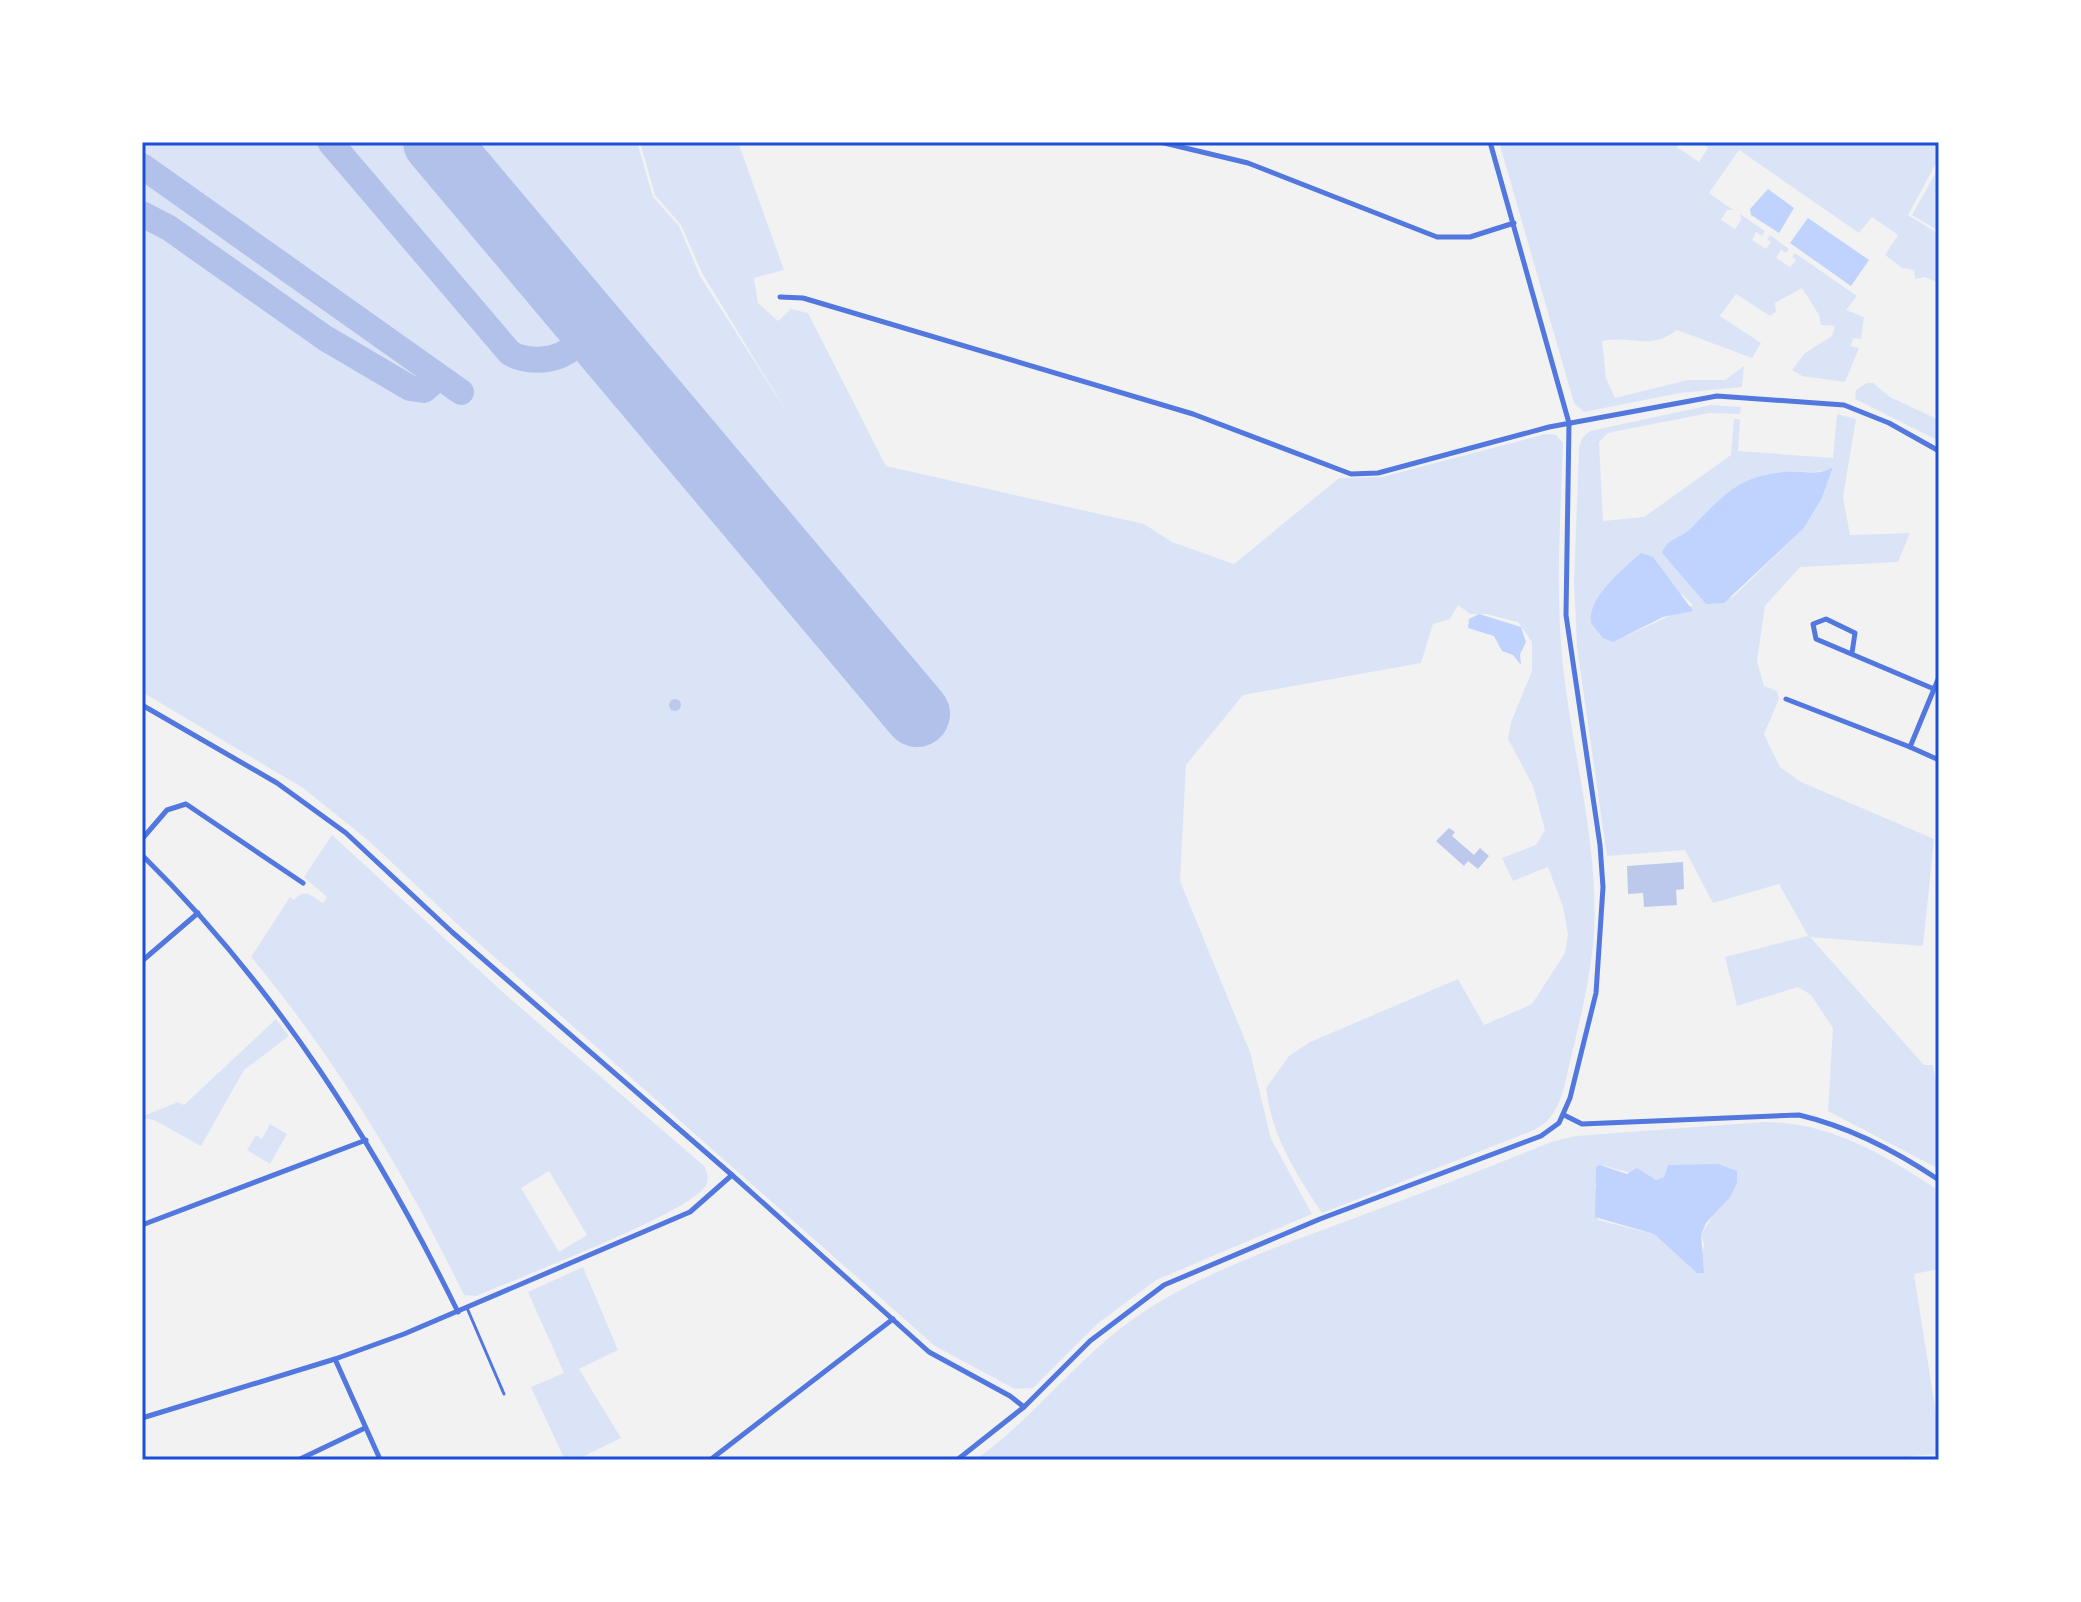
<svg xmlns="http://www.w3.org/2000/svg" width="2081" height="1602" viewBox="0 0 2081 1602" font-family="'Noto Sans',sans-serif">
<style>
.green{fill:#dbe4f7;fill-rule:evenodd}
.water{fill:#bfd3fe}
.lines{fill:none;stroke-linecap:round;stroke-linejoin:round}
.taxiway{stroke:#b2c1ea;stroke-width:26}
.runway{stroke:#b2c1ea;stroke-width:66}
.building{fill:#bdc9ec}
.service{stroke:#5277de;stroke-width:3}
.minor{stroke:#5277de;stroke-width:5}
.neatline{fill:none;stroke:#1d4ed8;stroke-width:3}
</style>
<rect width="100%" height="100%" fill="#f2f2f2"/>
<!-- green -->
<g class="green">
<path d="M142,142H637L653,197L679,226L700,276L788,414L702,273L681,225L655,195L640,142H738L784,270L754,278L758,303L778,321L791,309L808,313L886,466L1144,524L1172,542L1234,564L1339,478L1382,477L1546,434L1556,435L1563,443C1561,510 1556,577 1561,643C1568,740 1599,835 1594,933C1591,975 1581,1016 1571,1058C1564,1084 1562,1117 1534,1130L1322,1213C1295,1172 1272,1137 1266,1088L1289,1056L1310,1042L1458,979L1484,1025L1532,1004L1565,953L1568,934L1563,907L1548,867L1513,881L1502,858L1536,845L1545,830L1533,786L1508,739L1511,722L1532,671V642L1518,622L1486,614H1470L1458,605L1450,619L1433,624L1421,663L1243,695L1186,765L1180,881L1250,1052L1271,1139L1312,1214L1156,1280L1097,1324L1033,1388L1015,1389L935,1346L456,923L369,841L303,788L142,692Z"/>
<path d="M1499,142H1680L1677,147L1699,162L1708,148L1700,142H1939V158L1908,215L1939,234V283L1925,277L1915,279L1914,270L1902,268L1885,255L1898,235L1872,217L1859,233L1739,150L1709,193L1733,210H1727L1721,220L1735,229L1741,220L1740,214L1765,231L1762,236L1756,232L1752,240L1766,249L1771,242L1767,239L1770,235L1789,249L1786,253L1781,250L1776,258L1790,267L1796,260L1792,257L1795,253L1857,296L1846,310L1864,317L1861,339L1853,338L1851,346L1859,348L1845,382L1802,376L1792,370L1805,353L1832,336L1835,326L1821,325L1819,315L1802,288L1775,303L1776,312L1770,316L1736,294L1720,316L1761,343L1752,358L1677,330C1650,351 1633,335 1602,341L1606,378L1615,398L1688,380H1725L1744,366L1742,387L1680,393L1584,412L1574,403Z"/>
<path d="M1939,167V231L1912,215Z"/>
<path d="M1867,383H1873L1890,397L1939,420V441L1855,399L1856,390Z"/>
<path d="M1711,405L1741,407L1740,414L1709,413L1608,433L1599,442L1603,521L1644,517L1731,455L1734,419H1740L1738,451L1833,458L1837,414L1856,419L1843,497L1850,535L1910,533L1898,562L1800,567L1765,606L1757,661L1764,686L1777,691L1779,699L1764,734L1780,767L1801,782L1934,839L1923,946L1810,937L1924,1065H1933L1939,1102V1169L1828,1111L1833,1028L1811,995L1798,987L1737,1006L1725,957L1808,936L1779,884L1713,903L1685,850L1607,856L1577,647L1574,582L1579,448L1582,438L1590,431ZM1833,468L1822,498L1804,528L1733,597L1706,603L1662,553C1670,540 1679,539 1690,529C1722,502 1737,476 1784,472C1801,470 1817,475 1833,468ZM1682,594L1693,605L1626,636L1600,635L1596,626Z"/>
<path d="M332,835L506,995L704,1166C708,1173 710,1181 704,1188C682,1216 519,1277 477,1296L464,1295C405,1174 337,1060 251,957L290,897L294,900C305,887 312,896 323,903L327,897L304,877ZM549,1171L587,1235L559,1252L521,1188Z"/>
<path d="M276,1019L289,1036L244,1070L201,1146L154,1120L142,1118V1112L146,1115L178,1102L184,1105Z"/>
<path d="M1763,1122C1829,1122 1881,1153 1935,1188L1939,1216V1269L1914,1274L1939,1433V1454L1910,1456V1460H975C1035,1418 1078,1356 1139,1315C1201,1273 1274,1248 1344,1222C1414,1196 1484,1169 1554,1141L1576,1136ZM1601,1165L1656,1180L1664,1177L1715,1212L1701,1235L1704,1245L1697,1273L1654,1234L1598,1220L1595,1184Z"/>
<path d="M270,1124L287,1134L270,1164L247,1150L256,1135L262,1139Z"/>
<path d="M583,1267L618,1350L579,1369L621,1438L576,1460H565L531,1387L564,1373L528,1292Z"/>
</g>
<!-- water -->
<g class="water">
<path d="M1768,189L1794,208L1779,233L1751,215L1750,209Z"/>
<path d="M1808,218L1869,260L1851,286L1790,243Z"/>
<path d="M1833,467L1822,498L1804,528L1724,603L1706,604L1662,553C1667,538 1680,539 1690,529C1721,499 1735,476 1784,472C1801,470 1818,477 1833,467Z"/>
<path d="M1641,553L1653,557L1693,611L1663,617L1613,642L1603,638L1591,623C1587,598 1623,569 1641,553Z"/>
<path d="M1479,614L1521,627L1526,642L1520,654L1521,665L1513,655L1502,651L1494,636L1468,628L1469,619Z"/>
<path d="M1718,1164L1737,1171V1183L1730,1197L1706,1223L1701,1235L1704,1273H1697L1654,1234L1595,1217L1596,1167L1600,1165L1627,1174L1637,1168L1656,1180L1664,1177L1668,1165Z"/>
</g>
<g class="lines">
<!-- taxiway -->
<g class="taxiway">
<path d="M330,142L510,353C539,370 595,354 580,313"/>
<path d="M142,166L461,392"/>
<path d="M142,214L169,228L325,338L410,388L424,390L439,377"/>
</g>
<!-- runway -->
<path class="runway" d="M436,142L917,714"/>
</g>
<!-- building -->
<g class="building">
<circle cx="675" cy="705" r="6"/>
<path d="M1449,828L1455,832L1452,836L1474,855L1480,848L1489,856L1478,869L1468,861L1464,866L1436,841Z"/>
<path d="M1683,862L1684,889L1676,890L1677,905L1644,907L1643,893L1628,894L1627,866Z"/>
</g>
<g class="lines">
<!-- service -->
<path class="service" d="M467,1308L504,1394"/>
<!-- minor -->
<g class="minor">
<path d="M1160,142L1248,163L1437,237H1470L1514,223"/>
<path d="M780,297L803,298L1193,414L1351,474L1378,473L1549,427L1717,396L1844,405L1889,423L1939,451"/>
<path d="M1852,653L1855,633L1826,619L1813,624L1816,639L1934,689"/>
<path d="M1939,677L1910,747L1939,760"/>
<path d="M1786,699L1910,747"/>
<path d="M142,705L277,783L346,833L452,932L732,1175L929,1352L1010,1396L1024,1407"/>
<path d="M142,839L167,810L186,804L303,883"/>
<path d="M142,855C277,988 375,1143 458,1312"/>
<path d="M142,961L198,913"/>
<path d="M1564,1115L1582,1124L1799,1115C1850,1127 1896,1151 1939,1180"/>
<path d="M142,1225L366,1140"/>
<path d="M335,1359L379,1457"/>
<path d="M142,1418L335,1359L404,1334L690,1212L732,1175"/>
<path d="M298,1460L365,1428"/>
<path d="M710,1460L893,1319"/>
<path d="M957,1460L1024,1407L1090,1341L1164,1285L1320,1219L1541,1136L1559,1123L1570,1098L1596,993L1603,887L1600,845L1566,615L1569,423L1490,142"/>
</g>
</g>
<!-- border -->
<rect width="2081" height="1602" fill="none" stroke="#ffffff" stroke-width="288"/>
<rect x="144" y="144" width="1793" height="1314" class="neatline"/>
</svg>
